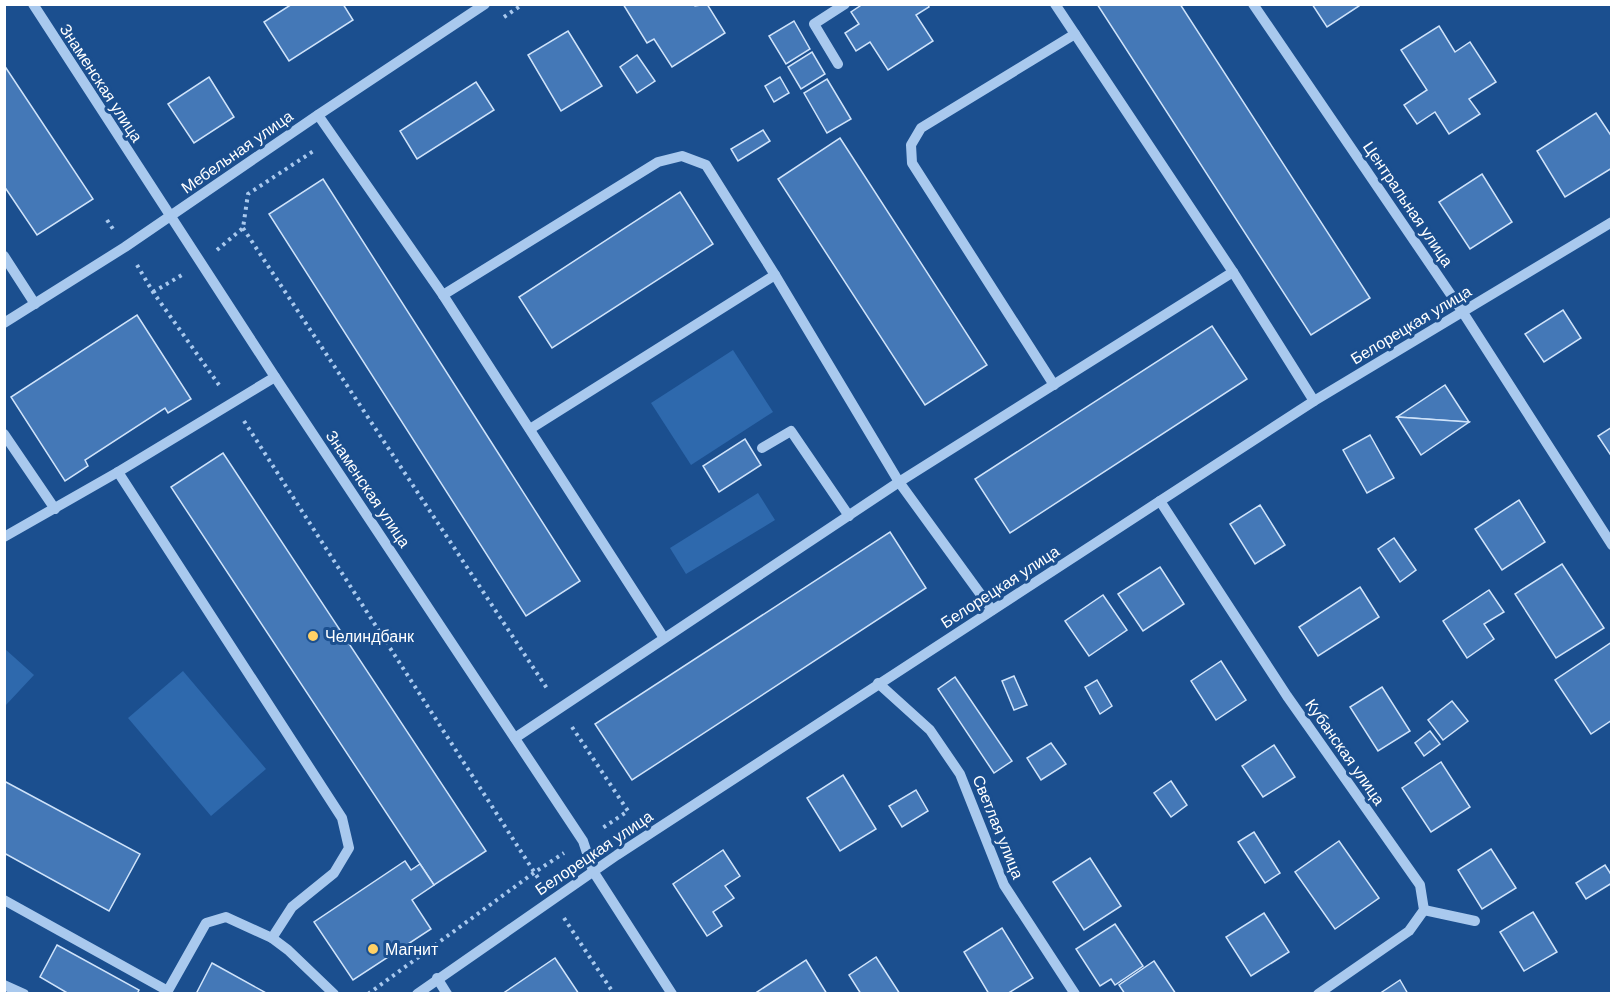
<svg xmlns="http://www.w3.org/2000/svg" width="1616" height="998" viewBox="0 0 1616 998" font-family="'DM Sans',sans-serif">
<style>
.green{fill:#2e69ad}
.building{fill:#4478b7;stroke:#cfe3fa;stroke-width:1.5}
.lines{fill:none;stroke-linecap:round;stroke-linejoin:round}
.path{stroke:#a9c9ee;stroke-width:4;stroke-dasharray:3 4.5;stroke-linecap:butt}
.minor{stroke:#a9c9ee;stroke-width:10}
.poi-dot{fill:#ffd166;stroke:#1b4f8f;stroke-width:2}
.labels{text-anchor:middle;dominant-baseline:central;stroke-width:6;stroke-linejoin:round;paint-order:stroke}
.street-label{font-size:16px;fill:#fff;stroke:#1b4f8f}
.poi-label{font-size:16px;fill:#fff;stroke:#1b4f8f;text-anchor:start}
</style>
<rect width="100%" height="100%" fill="#1b4f8f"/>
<!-- green -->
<g class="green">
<path d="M733,350L773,412L691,465L651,403Z"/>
<path d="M758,493L775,520L686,574L670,548Z"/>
<path d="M5,649L34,675L5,706Z"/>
<path d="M183,671L266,769L211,816L128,718Z"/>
</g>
<!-- building -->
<g class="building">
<path d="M292,4H343L353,20L289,61L264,22Z"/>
<path d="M623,4H694L695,6L707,4L725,33L672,67L654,39L647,43Z"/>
<path d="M863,4H928L929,7L916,15L933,41L888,70L870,42L856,51L845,33L859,24L851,12Z"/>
<path d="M1097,4H1180L1370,298L1311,335Z"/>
<path d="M1312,4H1358L1359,6L1327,27Z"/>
<path d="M794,21L810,49L786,64L769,36Z"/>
<path d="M1439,26L1455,52L1470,42L1496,82L1469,99L1480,114L1449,134L1435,112L1417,124L1404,105L1427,90L1401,50Z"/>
<path d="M568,31L602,86L561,111L528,55Z"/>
<path d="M812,52L825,74L801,89L788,67Z"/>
<path d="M637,55L655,81L637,93L620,67Z"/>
<path d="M4,65L93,199L37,235L4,186Z"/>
<path d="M209,77L234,117L194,143L168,104Z"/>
<path d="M780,77L789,93L774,102L765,86Z"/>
<path d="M827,79L851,119L827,133L804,93Z"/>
<path d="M476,82L494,110L417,159L400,131Z"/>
<path d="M1596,113L1612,137V168L1565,197L1537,151Z"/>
<path d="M763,130L770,141L738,161L731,149Z"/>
<path d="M840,138L987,365L925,405L778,179Z"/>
<path d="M1482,174L1512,222L1470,249L1439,202Z"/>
<path d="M323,179L580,581L526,616L269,214Z"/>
<path d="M680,192L713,244L552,348L519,297Z"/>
<path d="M1563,310L1581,338L1544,362L1525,334Z"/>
<path d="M137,315L191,399L168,413L165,408L85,460L88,466L65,481L11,397Z"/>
<path d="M1212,326L1247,379L1010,533L975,479Z"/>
<path d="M1445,385L1469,422L1397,417Z"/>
<path d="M1397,417L1469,422L1421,455Z"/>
<path d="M1612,427V457L1598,436Z"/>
<path d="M1370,435L1394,478L1367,493L1343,450Z"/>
<path d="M745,439L761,465L719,492L703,466Z"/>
<path d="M223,453L486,851L434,885L171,487Z"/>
<path d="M1519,500L1545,542L1502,570L1475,529Z"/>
<path d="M1260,505L1285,545L1255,564L1230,524Z"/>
<path d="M890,532L926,588L632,780L595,724Z"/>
<path d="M1394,538L1416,570L1400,582L1378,549Z"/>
<path d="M1562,564L1604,628L1556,658L1515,594Z"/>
<path d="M1160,567L1184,604L1143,631L1118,594Z"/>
<path d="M1360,587L1379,617L1318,656L1299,627Z"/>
<path d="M1489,590L1504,612L1484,624L1494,639L1467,658L1443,621Z"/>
<path d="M1103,595L1127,630L1089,656L1065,621Z"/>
<path d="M1612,642V720L1591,734L1555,680Z"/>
<path d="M1221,661L1246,700L1216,720L1191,681Z"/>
<path d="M1014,676L1027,705L1014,710L1002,681Z"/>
<path d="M955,677L1012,761L994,773L938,689Z"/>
<path d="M1097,680L1112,706L1100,714L1085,687Z"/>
<path d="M1382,687L1410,731L1378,751L1350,707Z"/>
<path d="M1452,701L1468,721L1443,740L1428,720Z"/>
<path d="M1430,731L1440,744L1424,756L1415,743Z"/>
<path d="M1051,743L1066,764L1041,780L1027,758Z"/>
<path d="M1274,745L1295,777L1263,797L1242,766Z"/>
<path d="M1441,762L1470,807L1431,832L1402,788Z"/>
<path d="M843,775L876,829L840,851L807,798Z"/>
<path d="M4,781L140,854L109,911L4,853Z"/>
<path d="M1171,781L1187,805L1171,817L1154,793Z"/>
<path d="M916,790L928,811L902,827L889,806Z"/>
<path d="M1254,832L1280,873L1265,883L1238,842Z"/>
<path d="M1339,841L1379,898L1335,929L1295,872Z"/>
<path d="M1491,849L1516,888L1482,909L1458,870Z"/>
<path d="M723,850L740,876L725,886L734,898L713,912L722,926L707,936L673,884Z"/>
<path d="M1090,858L1121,906L1084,930L1053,882Z"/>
<path d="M405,861L411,870L420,864L434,885L412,900L431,929L353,980L314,922Z"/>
<path d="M1605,865L1612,876V883L1586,899L1576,883Z"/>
<path d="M1533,912L1557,952L1524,971L1500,932Z"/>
<path d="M1264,913L1289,952L1251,976L1226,937Z"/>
<path d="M1115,924L1143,966L1115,985L1111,979L1100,986L1076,949Z"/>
<path d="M1002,928L1033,978L1007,994H989L964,952Z"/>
<path d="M57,945L139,990L137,994H69L40,977Z"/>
<path d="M876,957L900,994H861L849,975Z"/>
<path d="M555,958L579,994H502Z"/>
<path d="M806,960L827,994H754Z"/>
<path d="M1154,961L1176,994H1125L1119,985Z"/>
<path d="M212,963L268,994H196Z"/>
<path d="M1400,980L1408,994H1379Z"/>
</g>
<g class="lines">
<!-- path -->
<g class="path">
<path d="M504,17L523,4"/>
<path d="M107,220L113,229"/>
<path d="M243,228L548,690"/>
<path d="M217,250L243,228L248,194L315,150"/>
<path d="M137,265L153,292L219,385"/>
<path d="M153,292L182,275"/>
<path d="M244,421L540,881"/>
<path d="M572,727L628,811L601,829"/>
<path d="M564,918L614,994"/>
<path d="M368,994L535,872L564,853"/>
</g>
<!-- minor -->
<g class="minor">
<path d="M33,4L275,377L583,841L593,871L672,994"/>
<path d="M1055,4L1233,272L1314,401"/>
<path d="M1253,4L1462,311L1612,545"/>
<path d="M838,64L814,24L845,4"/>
<path d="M318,115L443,295L664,638"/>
<path d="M4,256L35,304"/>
<path d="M443,295L658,162L682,156L706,165L775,275L899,482L992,610"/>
<path d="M4,323L125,247L318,115L485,4"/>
<path d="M1054,385L912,163L911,145L921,128L1075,34"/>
<path d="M530,429L775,275"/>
<path d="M4,434L55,509"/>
<path d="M762,448L791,431L849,516"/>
<path d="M118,472L342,818L349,848L334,873L292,907L272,938L226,917L206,923L166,994"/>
<path d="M1160,501L1287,696L1420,885L1424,910L1409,931L1318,994"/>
<path d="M4,537L118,472L275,377"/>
<path d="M878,683L930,730L960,774L1004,885L1075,994"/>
<path d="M515,738L899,482L1233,272"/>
<path d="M4,900L168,991"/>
<path d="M1424,910L1475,921"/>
<path d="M272,938L288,950L334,994"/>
<path d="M437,978L447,994"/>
<path d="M4,985L24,994"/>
<path d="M417,994L617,855L1160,501L1314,401L1612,222"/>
</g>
</g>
<!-- markers -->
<g class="poi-dot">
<circle cx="313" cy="636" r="6"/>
<circle cx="373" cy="949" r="6"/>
</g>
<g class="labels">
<!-- street labels -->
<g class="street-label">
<text transform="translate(101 83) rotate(57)">Знаменская улица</text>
<text transform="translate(237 152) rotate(-35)">Мебельная улица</text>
<text transform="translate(1408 204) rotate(56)">Центральная улица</text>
<text transform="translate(1411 325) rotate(-31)">Белорецкая улица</text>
<text transform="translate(368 489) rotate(56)">Знаменская улица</text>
<text transform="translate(1000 587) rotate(-33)">Белорецкая улица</text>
<text transform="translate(1345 752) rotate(55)">Кубанская улица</text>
<text transform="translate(998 827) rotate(68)">Светлая улица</text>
<text transform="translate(594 853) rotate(-34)">Белорецкая улица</text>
</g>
<!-- poi labels -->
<g class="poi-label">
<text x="325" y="636">Челиндбанк</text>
<text x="385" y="949">Магнит</text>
</g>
</g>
<!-- border -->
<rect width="1616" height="998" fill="none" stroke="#ffffff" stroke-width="12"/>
</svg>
